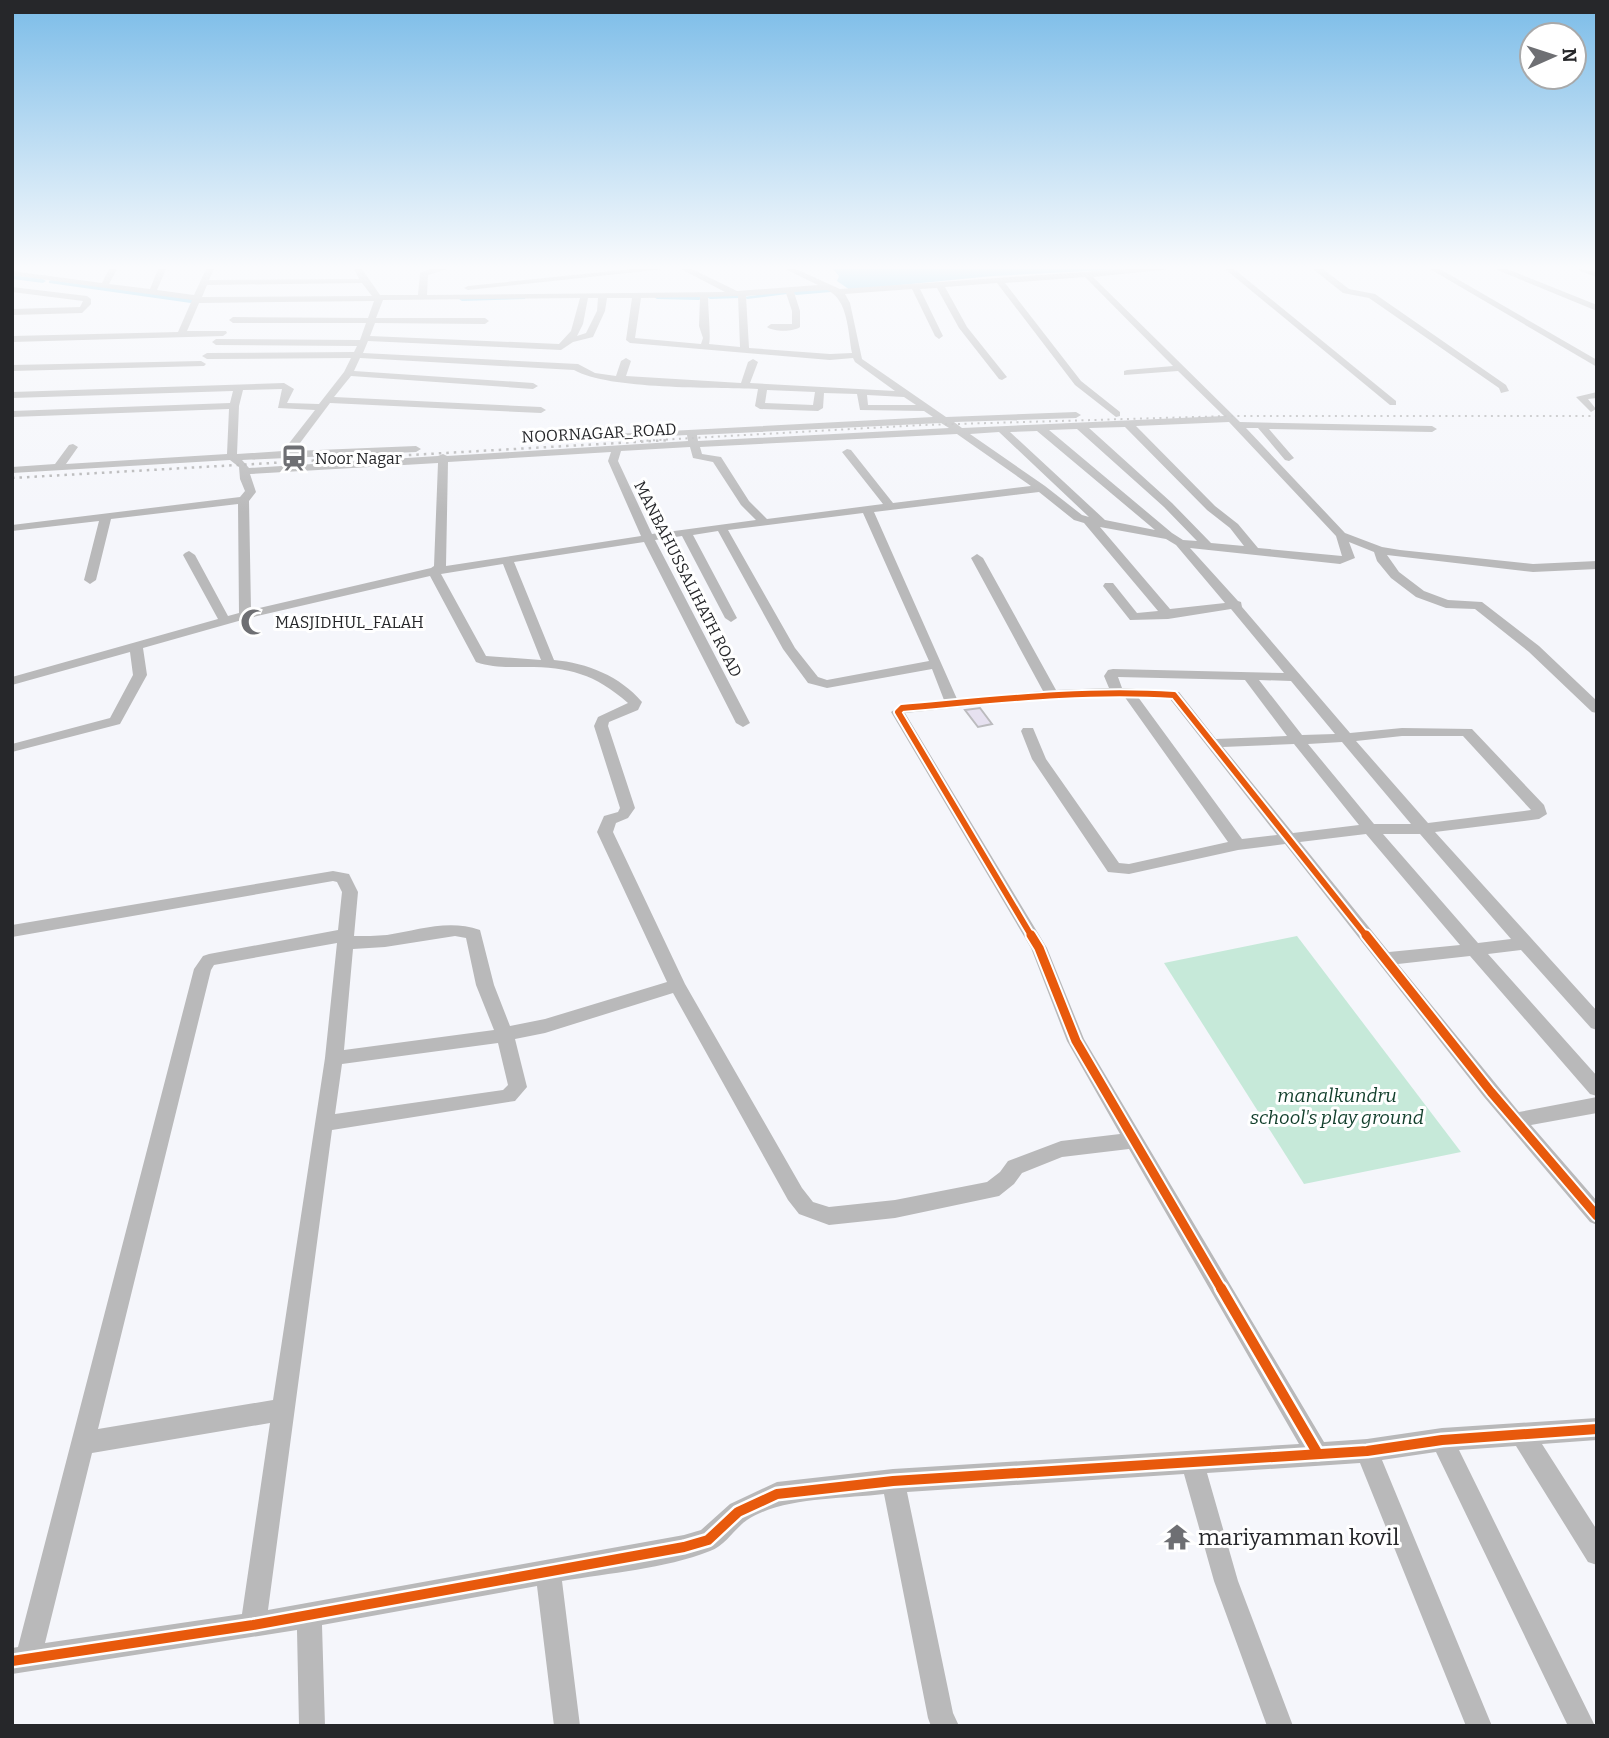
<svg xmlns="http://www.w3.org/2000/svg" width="1609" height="1738" viewBox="0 0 1609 1738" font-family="Bitter,serif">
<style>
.green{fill:#c6e9d9}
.water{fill:#78c8e9}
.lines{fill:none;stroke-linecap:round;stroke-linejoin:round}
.canal{fill:#78c8e9;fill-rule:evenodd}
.building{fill:#e6e1f0;stroke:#bbbbbe;stroke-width:2}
.minor{fill:#b9b9ba;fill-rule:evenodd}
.rail-far1{stroke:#b3b3b4;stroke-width:2;stroke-dasharray:2 4.5;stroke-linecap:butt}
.rail{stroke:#b3b3b4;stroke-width:2.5;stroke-dasharray:2.5 5;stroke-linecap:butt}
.cycleway-far2-casing{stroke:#fff;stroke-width:10}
.cycleway-far1-casing{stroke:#fff;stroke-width:13}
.cycleway-casing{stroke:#fff;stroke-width:15}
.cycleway-far2{stroke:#e8590c;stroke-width:6}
.cycleway-far1{stroke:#e8590c;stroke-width:9}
.cycleway{stroke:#e8590c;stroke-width:10}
.labels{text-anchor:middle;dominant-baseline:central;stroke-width:6;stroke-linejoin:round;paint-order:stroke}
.far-street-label{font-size:16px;fill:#26272a;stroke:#fff}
.far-poi-label{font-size:16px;fill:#26272a;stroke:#fff;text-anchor:start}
.park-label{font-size:19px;font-style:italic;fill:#123f2c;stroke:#fff}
.near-poi-label{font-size:23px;fill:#26272a;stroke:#fff;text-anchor:start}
</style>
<rect width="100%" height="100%" fill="#f5f6fb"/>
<!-- green -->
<path class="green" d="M1297,936L1461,1152L1304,1184L1164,963Z"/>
<!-- water -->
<path class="water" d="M833,269H1125L993,276L850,290L837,281L839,276Z"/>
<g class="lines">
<!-- canal -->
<g class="canal">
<path d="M12,275L43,279L46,281L43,283L12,279Z"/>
<path d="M51,280L191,299L194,301L191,303L49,283V281Z"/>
<path d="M829,289L832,291L831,292L796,295L793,293L796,291Z"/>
<path d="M785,291L788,293L787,294L747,299L744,297Z"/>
<path d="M737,295L740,297L739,298L710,299L707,297L710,295Z"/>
<path d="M523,296L525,297V299L462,301L459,299L462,297Z"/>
<path d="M655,296H699L702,298L699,300L657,299L654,297Z"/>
</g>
</g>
<!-- building -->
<path class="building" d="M980,708L992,724L978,727L965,710Z"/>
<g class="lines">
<!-- minor -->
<g class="minor">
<path d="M109,269H117L109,284L150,289L158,269H166L157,290L194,295L206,269H214L209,280L359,279L354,269H362L380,295H418L420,273L430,269H448L428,275L427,295L725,292L681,269H692L737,291L818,285L785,269H796L840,289L1127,269H1171L1093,277L1240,422L1432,426L1437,429L1432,432L1269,429L1294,458L1289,461L1285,460L1258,428H1246L1345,533L1382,547L1400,550L1533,564L1597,561V569L1533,572L1387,555L1399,572L1424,591L1448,600L1482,602L1539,646L1597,701V713L1592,712L1529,652L1475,609L1446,608L1416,597L1391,578L1377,561L1374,552L1349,542L1355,558L1340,564L1190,548L1238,601L1241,602L1242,607L1350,733L1402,728L1472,729L1544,805L1547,814L1539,819L1435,832L1597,1011V1030L1591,1028L1521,950L1488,954L1597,1076V1096L1590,1094L1470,956L1398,964L1519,1112L1597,1097V1113L1531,1125L1597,1201V1225L1590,1222L1484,1097L1285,844L1238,850L1129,874L1108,872L1032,759L1021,731L1023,728H1033L1046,759L1119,863L1129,864L1228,842L1124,696L1052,698L905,713L1047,948L1084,1039L1324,1442L1367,1439L1442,1428L1597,1418V1440L1542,1444L1597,1530V1565L1588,1562L1516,1446L1459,1450L1595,1726H1568L1436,1452L1382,1460L1492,1726H1466L1360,1463L1207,1473L1238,1581L1293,1726H1267L1214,1581L1184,1474L907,1492L953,1713L959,1726H931L928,1718L884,1494C842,1499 782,1497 747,1520C734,1529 725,1546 710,1551C664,1569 610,1573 562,1581L580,1726H554L537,1586L322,1625L325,1726H299L297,1630L12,1674V1648L18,1647L194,969L203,956L209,954L338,930L342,892L337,882L333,881L12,937V925L333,871L349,874L358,892L354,936C365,936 376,936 387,935C419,930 448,919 480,930L494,985L510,1026L545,1019L667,982L597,832L604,816L618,812L620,808L594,726L598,717L628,703C595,674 569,667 526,667C509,667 493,668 476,662L430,576L249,618L143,648L147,675L120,724L12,752V744L110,718L133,675L130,652L12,685V677L218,619L183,555L185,553L189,551L195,555L228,616L239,613L238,504L111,519L96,580L90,584L84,580L99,521L12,531V525L240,497L245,491L240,479L239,467L230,460L12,473V467L55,464L69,445L73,444L78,447L66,464L227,454L229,409L12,417V411L230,403L233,391L12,398V392L284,383L294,389L287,403L319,404L344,372L351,358L207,359L202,356L207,353L354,352L357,346L216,345L212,342L216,339L360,340L366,323H233L229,320L233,317L368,318L374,301L199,303L187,331H226L227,333L223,336L12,342V336L178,332L192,300L12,275V271L102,283ZM1085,277L1173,366L1127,370L1124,371V375L1178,371L1224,416L962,428L954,422L1076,418L1081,415L1076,412L946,417L862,359L850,303L845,294L912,289L935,336L939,339L943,336L920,289L937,288L959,328L999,379L1002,380L1007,377L967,327L945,287L997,283L1075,385L1116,417L1120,416V412L1081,381L1005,283ZM362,283L372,296L202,297L207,285ZM827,290C848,299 848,332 852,353L830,354L749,348L746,296L786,293L792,311V324H771L767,327C774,332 793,332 800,327V311L794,292ZM738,296L740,347L709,344C711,339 708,307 708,297ZM700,297L699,326L703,338L701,344L635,338L641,298ZM580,298L571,331L559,344L370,336L375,323L485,324L489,321L485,318H376L383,300ZM588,298H598L597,311L586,333L577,336L583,324ZM607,298H632L626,340L630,343L830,360L853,358L855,362L895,391L750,383L758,362L753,359L748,362L741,383L626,376L631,361L626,358L621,361L616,376L595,373L578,364L363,353L368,341L561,350L573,342L593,337L605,311ZM360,358L574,370C609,390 714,387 758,389L755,406L760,409L818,411L823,408L824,393L857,394L860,410L924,411L933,417L575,436L570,439L571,441L687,435L688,441L447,456L443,454L438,456L249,468L242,460L416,452L421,449L416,446L294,451L330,403L541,413L546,410L541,407L334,397L351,376L533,389L538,386L533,383L354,371ZM282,389L278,408L315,410L283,451L237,454L239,406L243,390ZM767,390L815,392L813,405L765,403ZM867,395L904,397L916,405H868ZM1229,422L1336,536L1342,556L1258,548L1238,524L1215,506L1136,426ZM941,423L949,428L698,441L697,435ZM1125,427L1207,510L1230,528L1244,546L1211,543L1172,503L1089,428ZM1077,429L1164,507L1197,541L1183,540L1172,533L1049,430ZM1037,431L1155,530L1105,520L1010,432ZM999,432L1089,517L1082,515L1045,486L970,434ZM957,434L1031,486L893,503L851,450L847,449L842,452L883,504L767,519L749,501L721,457L702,454L700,447ZM690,447L693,458L713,462L741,505L756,520L652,534L618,461L621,451ZM611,452L608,461L641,536L446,566L448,462ZM438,463L434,566L431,568L251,610L249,501L256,492L250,474ZM1039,492L1074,520L1084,523L1158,611L1137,613L1113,583H1105L1103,586L1130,620L1168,619L1231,609L1284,673L1113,669L1108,670L1104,676L1109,688L1056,690L983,558L977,554L971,558L1043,691L957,699L874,512ZM863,513L929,661L827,680L818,677L795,648L728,530ZM1100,527L1166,539L1176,545L1225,603L1170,609ZM718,531L783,649L808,683L827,688L932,669L944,700L902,704L891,712L1031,948L1067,1041L1120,1134L1061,1141L1008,1161L1000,1172L987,1182L895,1200L829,1207L813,1202L802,1188L685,984L613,832L616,823L628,818L635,808L608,726L609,722L638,710L642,702C620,676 587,663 554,660L514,562L644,542L736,723L743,727L750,723L655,540L682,536L725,618L731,622L737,618L693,535ZM503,564L541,660L486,656L441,574ZM1118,677L1245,680L1287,736L1216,739L1179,692L1122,688ZM1259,680L1291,681L1335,734L1302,735ZM1138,697L1170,699L1277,835L1242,839ZM1402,736H1463L1531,810L1428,823L1356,741ZM1342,742L1411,824H1374L1308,744ZM1294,744L1359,825L1293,833L1223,747ZM1366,834L1460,945L1389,952L1300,842ZM1383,834H1420L1511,939L1478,943ZM455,936L466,938L476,985L494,1030L344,1050L353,949L385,947ZM337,943L325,1058L273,1400L98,1429L211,970L214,965ZM673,993L788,1200L799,1214L829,1225L895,1218L999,1196L1014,1184L1022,1173L1062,1157L1129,1149L1299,1444L893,1469L777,1482L730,1504L701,1530L684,1535L268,1610L332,1130L515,1101L527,1087L515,1039L545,1033ZM498,1043L508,1085L503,1090L335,1114L342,1064ZM270,1423L242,1614L45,1643L92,1453Z"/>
<path d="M632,269H665L468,290L464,288L468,286Z"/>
<path d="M1225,269H1234L1396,401V405H1390Z"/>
<path d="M1313,269H1323L1349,289L1375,294L1506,385L1509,391L1501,393L1499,388L1369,298L1343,293Z"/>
<path d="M1430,269H1440L1597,360V367Z"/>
<path d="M1495,269H1507L1597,305V311Z"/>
<path d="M1579,269L1597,272V277L1580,271Z"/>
<path d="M12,287L87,296L91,299V304L82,313L12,315V309L80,307L83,301L12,292Z"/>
<path d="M201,361L206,364L204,366L12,371V365Z"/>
<path d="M1597,392V398L1588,399L1596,409L1591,412L1576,397Z"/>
</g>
<!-- rail-far1 -->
<path class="rail-far1" d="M640,441L922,425L1229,416H1597"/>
<!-- rail -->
<path class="rail" d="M12,478L670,440"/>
<!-- cycleway-far2 casing -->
<g class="cycleway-far2-casing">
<path id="cycleway-far2" d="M1032,937L898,712L902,708C993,700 1083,689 1174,695L1367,937"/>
</g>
<!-- cycleway-far1 casing -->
<g class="cycleway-far1-casing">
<g id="cycleway-far1">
<path d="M1031,935L1039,948L1076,1041L1222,1290"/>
<path d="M1366,935L1491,1092L1597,1216"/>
</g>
</g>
<!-- cycleway casing -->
<g class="cycleway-casing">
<g id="cycleway">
<path d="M1221,1288L1318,1454"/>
<path d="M12,1661L253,1625L684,1547L708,1540L738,1512L777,1494L893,1481L1367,1451L1442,1440L1597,1429"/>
</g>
</g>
<!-- cycleway-far2 -->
<use href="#cycleway-far2" class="cycleway-far2"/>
<!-- cycleway-far1 -->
<use href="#cycleway-far1" class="cycleway-far1"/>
<!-- cycleway -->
<use href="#cycleway" class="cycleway"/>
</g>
<!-- sky -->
<linearGradient id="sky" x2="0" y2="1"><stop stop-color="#7bbce8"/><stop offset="0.52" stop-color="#fafbfd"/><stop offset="1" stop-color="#fafbfd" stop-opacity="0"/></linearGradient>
<rect width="1609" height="513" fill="url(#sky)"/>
<!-- icons -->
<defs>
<g id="station-bare" transform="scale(2.1)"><path d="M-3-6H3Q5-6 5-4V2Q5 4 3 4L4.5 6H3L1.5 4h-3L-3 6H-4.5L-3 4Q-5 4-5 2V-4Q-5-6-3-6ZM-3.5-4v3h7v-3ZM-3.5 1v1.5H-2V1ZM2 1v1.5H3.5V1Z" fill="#6e6f73" stroke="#fff" stroke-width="2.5" paint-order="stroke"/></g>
<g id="mosque-bare" transform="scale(2.1)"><path d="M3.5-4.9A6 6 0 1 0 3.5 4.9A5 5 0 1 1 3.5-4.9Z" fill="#6e6f73" stroke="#fff" stroke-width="2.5" paint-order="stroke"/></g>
<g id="temple-bare" transform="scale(2.1)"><path d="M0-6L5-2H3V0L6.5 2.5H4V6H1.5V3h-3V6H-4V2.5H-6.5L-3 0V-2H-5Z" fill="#6e6f73" stroke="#fff" stroke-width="2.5" paint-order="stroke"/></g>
</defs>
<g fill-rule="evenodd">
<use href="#station-bare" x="294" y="458"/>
<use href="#mosque-bare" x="254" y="622"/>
<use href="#temple-bare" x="1177" y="1537"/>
</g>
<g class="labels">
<!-- far-street labels -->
<g class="far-street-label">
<text transform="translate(599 433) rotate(-3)">NOORNAGAR_ROAD</text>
<text transform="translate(688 579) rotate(63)">MANBAHUSSALIHATH ROAD</text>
</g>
<!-- far-poi labels -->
<g class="far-poi-label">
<text x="315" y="458">Noor Nagar</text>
<text x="275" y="622">MASJIDHUL_FALAH</text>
</g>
<!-- park labels -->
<g class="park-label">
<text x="1337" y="1095">manalkundru<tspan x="1337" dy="22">school's play ground</tspan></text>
</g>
<!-- near-poi labels -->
<g class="near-poi-label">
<text x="1198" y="1537">mariyamman kovil</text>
</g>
</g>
<!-- border -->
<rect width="1609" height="1738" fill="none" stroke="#26272a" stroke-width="28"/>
<!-- north arrow -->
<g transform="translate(1553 56) rotate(87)"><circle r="33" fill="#ffffff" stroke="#a8a9aa" stroke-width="2"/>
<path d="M0-5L12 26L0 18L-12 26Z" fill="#6e6f73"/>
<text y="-10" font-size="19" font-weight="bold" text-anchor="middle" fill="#26272a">N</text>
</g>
</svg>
